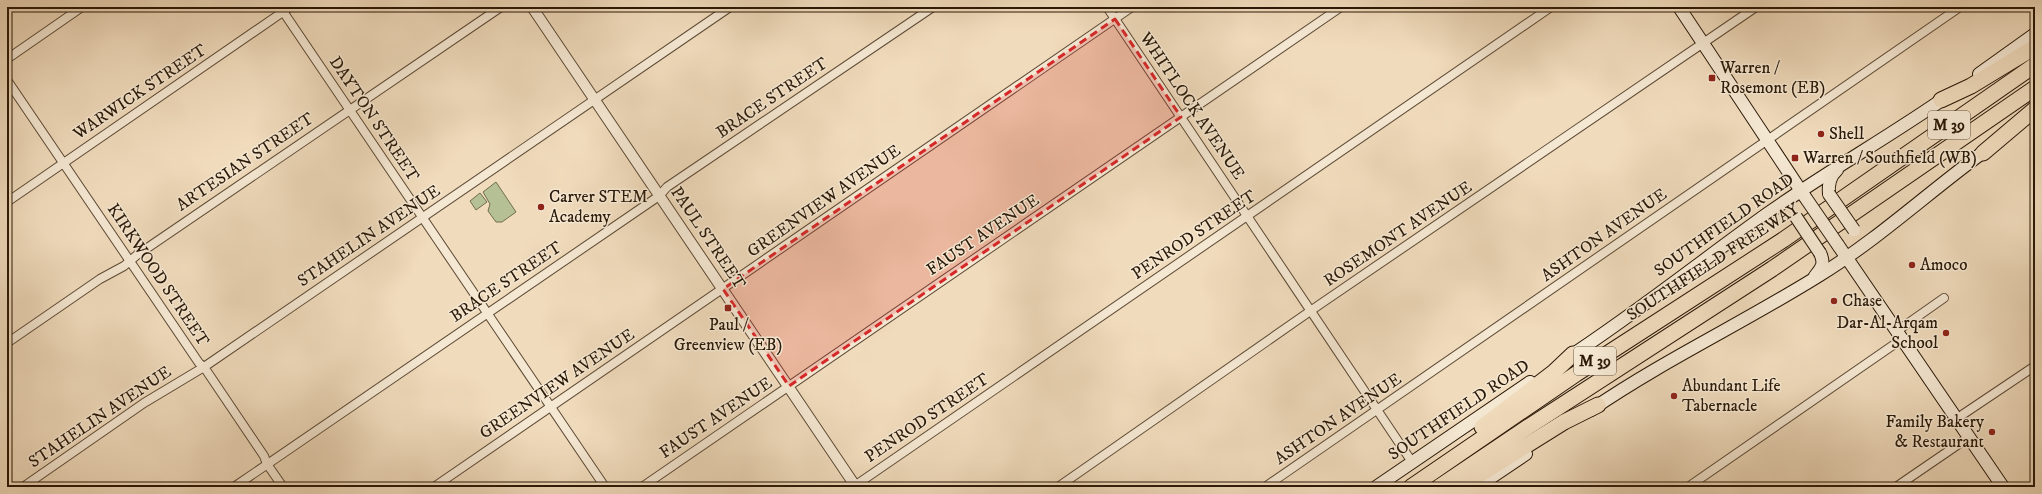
<svg xmlns="http://www.w3.org/2000/svg" width="2042" height="494" viewBox="0 0 2042 494" font-family="'IM FELL DW Pica',serif">
<style>
.green{fill:#b5c194;stroke:#706c4e}
.lines{fill:none;stroke-linecap:round;stroke-linejoin:round}
.minor-casing{stroke:#5c4934;stroke-width:10}
.tertiary-casing{stroke:#5c4934;stroke-width:12}
.secondary-casing{stroke:#2a1807;stroke-width:14}
.motorway-casing{stroke:#2a1807;stroke-width:17}
.minor{stroke:#f5e8d3;stroke-width:8}
.tertiary{stroke:#f5e8d3;stroke-width:10}
.secondary{stroke:#f5e8d3;stroke-width:12}
.motorway{stroke:#f0dbbc;stroke-width:15}
.secondary-bridge-casing{stroke:#2a1807;stroke-width:14;stroke-linecap:butt}
.secondary-bridge{stroke:#f5e8d3;stroke-width:12}
.marked{fill:#d62828;fill-opacity:0.2;stroke:#d62828;stroke-width:3;stroke-dasharray:8 5;stroke-linejoin:round}
.poi-dot{fill:#8f2418;stroke:#f5e8d3;stroke-width:1.5}
.labels{text-anchor:middle;dominant-baseline:central;stroke-width:3;stroke-linejoin:round;paint-order:stroke}
.shield{fill:#f5e8d3;stroke:#675644;stroke-width:1}
.shield-label{font-size:16px;font-weight:bold;fill:#2a1807}
.poi-label{font-size:17px;fill:#2a1807;stroke:#f5e8d3;text-anchor:start}
.street-label{font-size:17px;fill:#2a1807;stroke:#f5e8d3}
</style>
<rect width="100%" height="100%" fill="#f0dbbc"/>
<filter id="stains"><feTurbulence type="fractalNoise" baseFrequency=".005" numOctaves="4"/><feColorMatrix values="0 0 0 0 .2 0 0 0 0 .09 0 0 0 0 .02 0 0 0 .5 -.17"/></filter>
<radialGradient id="worn" r=".72"><stop offset=".6" stop-color="#630" stop-opacity="0"/><stop offset="1" stop-color="#630" stop-opacity=".3"/></radialGradient>
<!-- green -->
<g class="green">
<path d="M496,182L516,212L502,222H496L488,211L490,204L483,192Z"/>
<path d="M480,193L487,202L476,210L470,201Z"/>
</g>
<g class="lines">
<!-- minor casing -->
<g class="minor-casing">
<g id="minor">
<path d="M280,7L605,487"/>
<path d="M1107,7L1412,462"/>
<path d="M7,59L82,7"/>
<path d="M7,80L199,363L204,367L264,456L267,464L283,487"/>
<path d="M7,202L290,7"/>
<path d="M1897,331L1944,298"/>
<path d="M7,343L100,279L124,266L137,255L501,7"/>
<path d="M1956,419L2035,366"/>
<path d="M23,487L144,403L204,367L730,7"/>
<path d="M234,487L659,196L667,187L933,7"/>
<path d="M434,487L1132,7"/>
<path d="M642,487L1341,7"/>
<path d="M853,487L1551,7"/>
<path d="M1058,487L1319,305L1756,7"/>
<path d="M1265,487L1960,7"/>
<path d="M1688,487L1902,339"/>
<path d="M1896,487L1969,437"/>
</g>
</g>
<!-- tertiary casing -->
<g class="tertiary-casing">
<path id="tertiary" d="M532,7L856,487"/>
</g>
<!-- secondary casing -->
<g class="secondary-casing">
<g id="secondary">
<path d="M1679,7L1805,197"/>
<path d="M1979,74L2035,34"/>
<path d="M1829,194C1828,184 1830,176 1837,170"/>
<path d="M1838,245L2003,487"/>
<path d="M1815,276C1822,268 1825,263 1820,253"/>
<path d="M1566,359C1635,314 1700,262 1767,214C1826,172 1889,137 1949,95"/>
<path d="M1591,410C1664,360 1745,322 1820,275C1880,238 1932,189 1989,148"/>
<path d="M1376,487L1530,382"/>
<path d="M1477,487L1526,454"/>
</g>
</g>
<!-- motorway casing -->
<g class="motorway-casing">
<g id="motorway">
<path d="M1941,100L1971,86L2035,47"/>
<path d="M1983,153L2035,109"/>
<path d="M1482,427L1554,372L1573,354"/>
<path d="M1411,487L1576,374L1783,240L2035,65"/>
<path d="M1439,487L1528,427L1772,269L2035,88"/>
<path d="M1460,487L1564,422L1598,405"/>
</g>
</g>
<!-- minor -->
<use href="#minor" class="minor"/>
<!-- tertiary -->
<use href="#tertiary" class="tertiary"/>
<!-- secondary -->
<use href="#secondary" class="secondary"/>
<!-- motorway -->
<use href="#motorway" class="motorway"/>
<!-- secondary-bridge casing -->
<g class="secondary-bridge-casing">
<g id="secondary-bridge">
<path d="M1829,194L1854,230"/>
<path d="M1805,197L1838,245"/>
<path d="M1796,217L1820,253"/>
</g>
</g>
<!-- secondary-bridge -->
<use href="#secondary-bridge" class="secondary-bridge"/>
</g>
<!-- marked area -->
<path class="marked" d="M1115,19L1181,117L789,386L723,289Z"/>
<!-- markers -->
<g class="poi-dot">
<rect x="1708" y="74" width="8" height="8" rx="2"/>
<circle cx="1821" cy="134" r="4"/>
<rect x="1791" y="154" width="8" height="8" rx="2"/>
<circle cx="541" cy="207" r="4"/>
<circle cx="1912" cy="265" r="4"/>
<circle cx="1834" cy="301" r="4"/>
<rect x="724" y="304" width="8" height="8" rx="2"/>
<circle cx="1946" cy="333" r="4"/>
<circle cx="1674" cy="396" r="4"/>
<circle cx="1992" cy="432" r="4"/>
</g>
<g class="labels">
<!-- shield labels -->
<g class="shield">
<rect x="1928" y="111" width="42" height="28" rx="3"/>
<rect x="1574" y="347" width="42" height="28" rx="3"/>
</g>
<g class="shield-label">
<text x="1949" y="125">M 39</text>
<text x="1595" y="361">M 39</text>
</g>
<!-- poi labels -->
<g class="poi-label">
<text x="1720" y="68">Warren /<tspan x="1720" dy="20">Rosemont (EB)</tspan></text>
<text x="1829" y="134">Shell</text>
<text x="1803" y="158">Warren / Southfield (WB)</text>
<text x="549" y="197">Carver STEM<tspan x="549" dy="20">Academy</tspan></text>
<text x="1920" y="265">Amoco</text>
<text x="1842" y="301">Chase</text>
<text x="1938" y="323" text-anchor="end">Dar-Al-Arqam<tspan x="1938" dy="20">School</tspan></text>
<text x="728" y="325" text-anchor="middle">Paul /<tspan x="728" dy="20">Greenview (EB)</tspan></text>
<text x="1682" y="386">Abundant Life<tspan x="1682" dy="20">Tabernacle</tspan></text>
<text x="1984" y="422" text-anchor="end">Family Bakery<tspan x="1984" dy="20">&amp; Restaurant</tspan></text>
</g>
<!-- street labels -->
<g class="street-label">
<text transform="translate(140 92) rotate(-34)">WARWICK STREET</text>
<text transform="translate(772 98) rotate(-34)">BRACE STREET</text>
<text transform="translate(1192 106) rotate(56)">WHITLOCK AVENUE</text>
<text transform="translate(374 119) rotate(56)">DAYTON STREET</text>
<text transform="translate(245 162) rotate(-34)">ARTESIAN STREET</text>
<text transform="translate(824 201) rotate(-35)">GREENVIEW AVENUE</text>
<text transform="translate(1724 225) rotate(-35)">SOUTHFIELD ROAD</text>
<text transform="translate(1398 234) rotate(-34)">ROSEMONT AVENUE</text>
<text transform="translate(983 235) rotate(-34)">FAUST AVENUE</text>
<text transform="translate(1194 235) rotate(-34)">PENROD STREET</text>
<text transform="translate(1604 235) rotate(-35)">ASHTON AVENUE</text>
<text transform="translate(369 236) rotate(-34)">STAHELIN AVENUE</text>
<text transform="translate(708 238) rotate(56)">PAUL STREET</text>
<text transform="translate(1713 262) rotate(-33)">SOUTHFIELD FREEWAY</text>
<text transform="translate(158 275) rotate(56)">KIRKWOOD STREET</text>
<text transform="translate(506 282) rotate(-34)">BRACE STREET</text>
<text transform="translate(557 384) rotate(-34)">GREENVIEW AVENUE</text>
<text transform="translate(1459 410) rotate(-34)">SOUTHFIELD ROAD</text>
<text transform="translate(100 417) rotate(-34)">STAHELIN AVENUE</text>
<text transform="translate(716 418) rotate(-34)">FAUST AVENUE</text>
<text transform="translate(927 418) rotate(-34)">PENROD STREET</text>
<text transform="translate(1338 419) rotate(-34)">ASHTON AVENUE</text>
</g>
</g>
<!-- margin -->
<rect width="2042" height="494" fill="none" stroke="#f0dbbc" stroke-width="24"/>
<rect x="8" y="8" width="2026" height="478" fill="none" stroke="#2a1807" stroke-width="2"/>
<rect x="12" y="12" width="2018" height="470" fill="none" stroke="#2a1807"/>
<rect width="100%" height="100%" filter="url(#stains)"/>
<rect width="100%" height="100%" fill="url(#worn)"/>
</svg>
